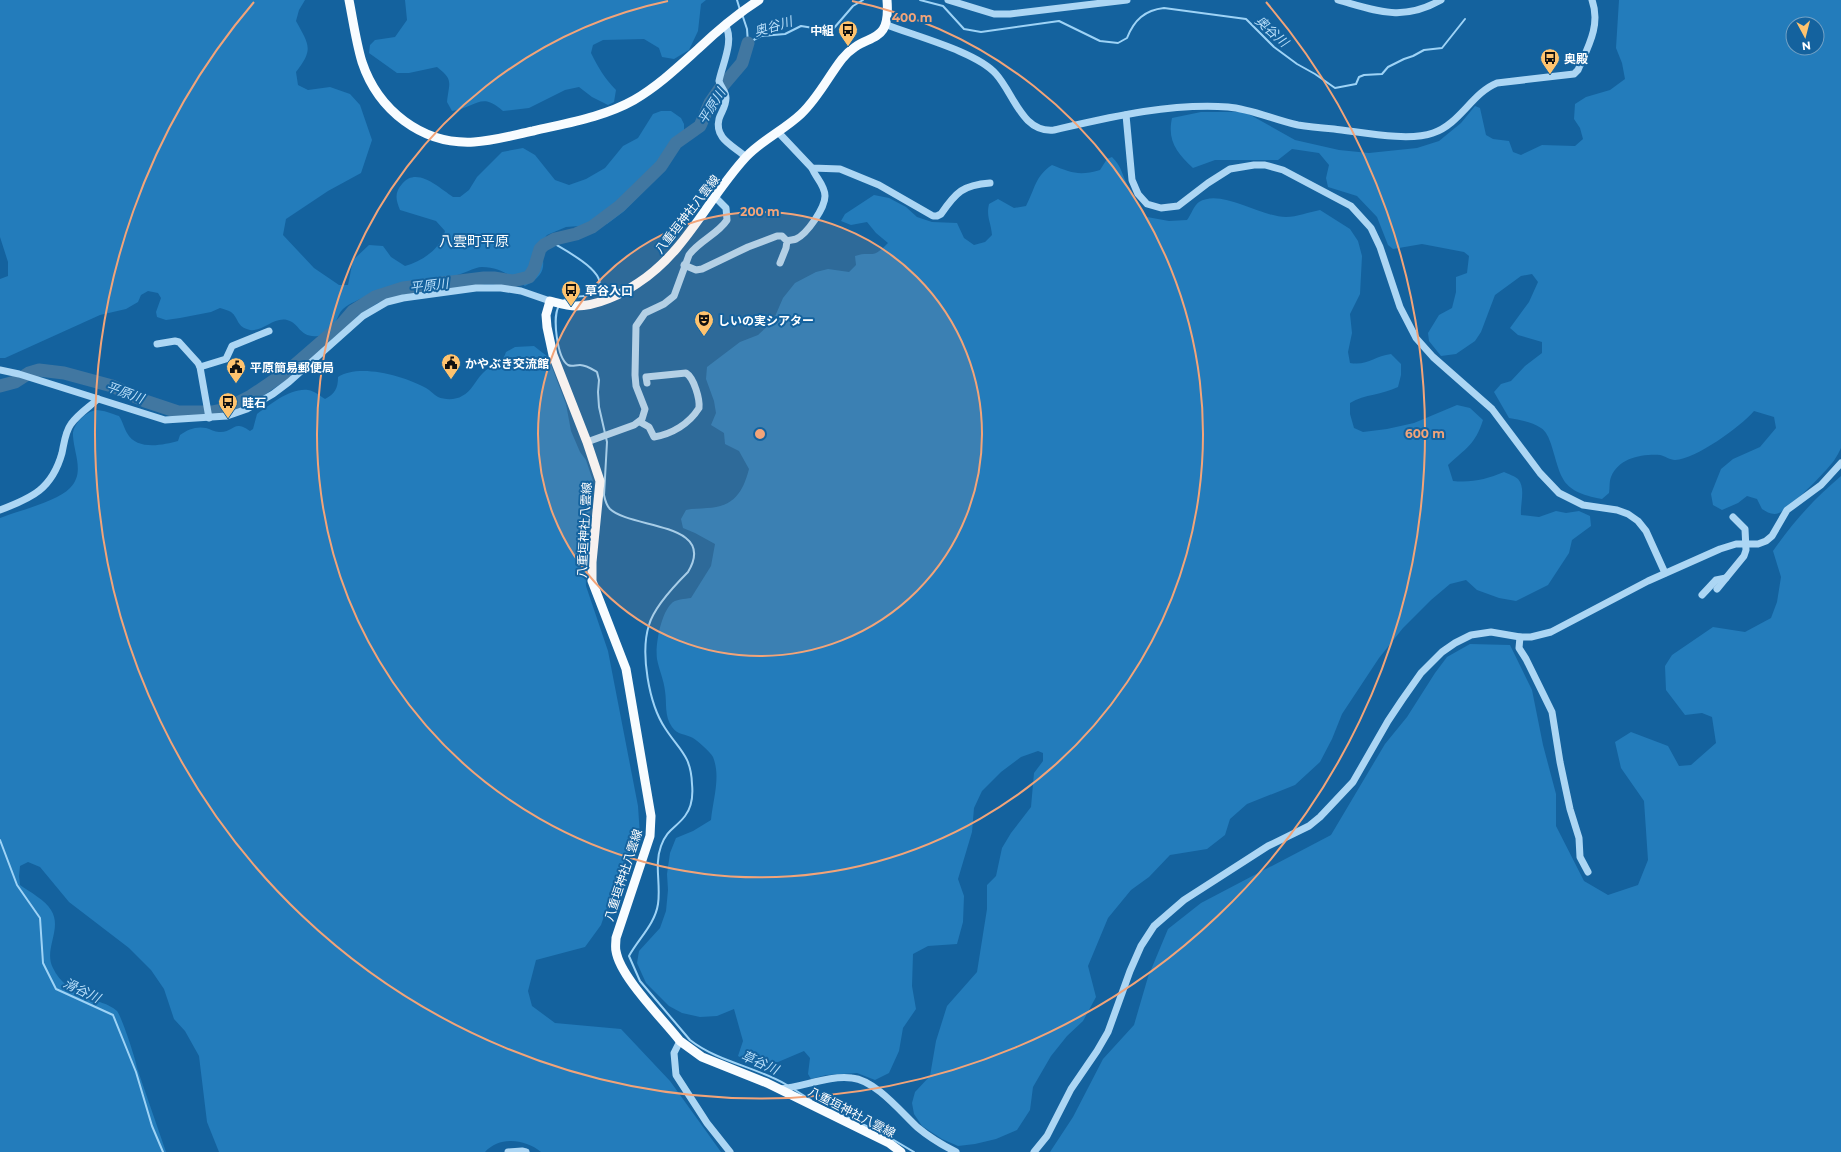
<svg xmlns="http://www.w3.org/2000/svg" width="1841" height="1152" viewBox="0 0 1841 1152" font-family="Montserrat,'Noto Sans JP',sans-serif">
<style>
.green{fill:#237cbb;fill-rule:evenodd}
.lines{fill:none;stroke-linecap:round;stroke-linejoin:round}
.stream{stroke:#9ed3f6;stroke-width:2}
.river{stroke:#4177a1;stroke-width:13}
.minor{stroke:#acd6f4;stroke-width:7}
.major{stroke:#f8fcff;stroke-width:9}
.ring{fill:none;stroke:#f2a479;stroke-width:2}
.labels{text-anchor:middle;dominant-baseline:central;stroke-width:4;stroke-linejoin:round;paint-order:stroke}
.poi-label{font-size:12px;font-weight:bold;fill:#fff;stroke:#14629e;text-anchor:start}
.street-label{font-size:12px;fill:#fff;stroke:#14629e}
.water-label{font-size:13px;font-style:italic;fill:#b9dffa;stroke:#14629e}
.quarter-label{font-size:14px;fill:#fff;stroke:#14629e}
.centre{fill:#f2a479;stroke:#14629e;stroke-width:2}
.ring-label{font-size:12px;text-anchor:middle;font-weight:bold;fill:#f2a479;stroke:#14629e;stroke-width:4;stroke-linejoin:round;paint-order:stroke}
</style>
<rect width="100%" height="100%" fill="#14629e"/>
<!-- green -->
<g class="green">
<path d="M0,0H305L299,10L296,21C309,45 314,49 296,72L298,85L308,90L330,87L350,94L360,105L372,140L361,173L328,191L286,219L283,235L314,268L339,285H348L353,260L369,245L383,246L391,257L405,266C422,261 441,249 445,231L436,221L400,210C396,200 394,193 402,184C417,166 439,188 453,197H460L469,190L477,177L502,152L523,148L535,155L555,180L569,185L586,179L605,168L623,146L638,138L653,114L661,111H671L681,118L684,124V133L667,148L643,192L623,212L607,224L566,227L547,235L540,244C545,266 547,274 525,286C510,276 501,267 482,267C475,267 461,275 453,276C439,280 425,280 411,282C396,285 382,290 368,296C360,299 350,303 343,309C335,316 337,334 318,336C299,338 300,323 287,320C273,317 263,332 250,330C236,327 239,318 231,312C228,310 223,309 220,308L211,312L180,318L166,320L157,317L156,312L161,298L158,293L148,291L141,295L138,302L126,309L100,315L5,358H0V279L8,276V262L0,237Z"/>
<path d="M405,0H706L701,4L698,31L689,50L674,59L662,57L659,48L644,39L603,40L593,45L591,53C598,67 605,79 616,90L614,102L608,105L592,97L579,87L565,90L529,108L503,111C481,91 477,107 452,111L447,102C449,82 454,80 437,67L409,73H397L369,53L370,45L375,40L395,37L407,20Z"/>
<path d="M1619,0H1841V448C1839,452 1837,456 1835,459C1829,469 1789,509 1779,513C1773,516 1767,512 1762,509L1757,499L1747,496L1738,503L1722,510L1713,505L1711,494L1721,469L1733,459L1760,447L1776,428L1774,417L1754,411C1740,427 1696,459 1675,460C1670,460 1665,456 1660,455C1641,454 1619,458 1611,477C1609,482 1610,488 1609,493L1602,499C1560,491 1562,479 1551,444C1549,438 1546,431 1541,428C1532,422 1520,420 1509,418L1494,392L1501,384L1511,381L1525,366L1542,353V342L1518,335L1510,328L1529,302L1538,282L1532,274L1521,276L1495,295L1481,332L1475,341L1456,354L1441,356L1429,341L1428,333L1439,315L1452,308L1456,292V277L1467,273L1469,256L1464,252L1422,244L1393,249L1388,245L1377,217L1357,196L1328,187L1326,178L1329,165L1319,153L1292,149L1278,160H1215L1193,168C1177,153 1167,141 1172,118L1201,112H1245L1295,140L1339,150L1369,153L1417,148L1439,141L1461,123L1475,106L1480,108L1486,135L1493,139L1509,141L1513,152L1521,155L1542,145L1575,146L1583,139L1580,128L1574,119L1575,104L1586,97L1610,90L1625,79L1622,63L1616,48ZM1793,24H1817V48H1793Z"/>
<path d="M1112,157C1121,166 1121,171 1126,182C1131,194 1138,206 1147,217L1169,221L1187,220C1191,215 1194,205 1199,202C1221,188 1260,217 1286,217C1297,217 1309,212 1320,210L1350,229L1358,241L1362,256L1360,294L1350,314L1352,333L1348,352L1350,363C1368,366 1374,356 1391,354L1401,364V375L1398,387C1382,395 1365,394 1350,403V414L1354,428L1363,432L1387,429L1414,423L1457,405L1470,408L1483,420C1475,445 1466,448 1448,465L1453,481C1472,483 1487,479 1504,472C1508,474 1515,476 1518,479C1526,488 1520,504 1521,515L1539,517L1556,511L1566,513L1579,511L1590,516L1591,526L1572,540L1569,553L1548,585L1516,601L1499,598L1477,590L1466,580L1450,584L1431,600L1403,628L1379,658L1342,714L1332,739L1320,762L1295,785L1247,804L1230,819L1225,835L1207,849L1170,855L1149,877L1131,890L1108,918L1088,966L1096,997L1083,1021L1067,1036L1051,1056L1033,1087L1030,1110L1017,1130L996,1139L975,1144L958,1146L942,1139L922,1126L914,1114L912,1103L915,1092L930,1076L936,1041L947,1006L977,972L987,909V885L996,876L1002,848L1011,833L1031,807L1034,773L1043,761V753L1038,751L1021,757L1001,772L982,791L974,808L972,832L958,879L964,896L963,922L957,944L928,946L913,954L912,986L916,1009L903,1028L899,1051L889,1073L875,1080L857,1073L826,1075L811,1079L808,1074L810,1058L804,1051L771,1065L757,1066L738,1056L743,1041L734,1009L717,1016L700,1017L682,1013L669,1006L646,983L637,963L639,951L660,928L666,911L668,890L667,874L670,853L676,838L693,831L711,820C713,799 721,777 713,757C710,752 698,741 693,738C686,734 677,735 672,727C664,716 667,703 665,691C664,680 659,670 657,659C655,645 661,614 671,604C675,599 685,599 691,598L711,566L715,544L695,533L683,528L681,519L686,510C693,508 700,509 707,508C734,507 743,492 749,469L739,451L725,444L724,433L711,425L716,413L714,401L706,379L707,367L740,342L758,335L773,321L783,298L795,283L816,272L828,269L849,272L856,265L855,256C873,250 871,261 888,243L876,233L867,222L851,225L841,221L845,214L874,195L889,198L906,207L917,217L932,222L957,223L964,238L974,245L985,242L992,235C991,222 986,217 989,204L998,199L1014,208L1026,206C1035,189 1035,176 1052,165C1072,173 1079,176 1100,170L1107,159Z"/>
<path d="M534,346L548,357L566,404L571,431L580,452L586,460L593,481L585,554L586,586L608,651L638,806L640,836L614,887L601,925L585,947L536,960L528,991L532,1006L555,1023L621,1029L670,1081L721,1152H541C525,1139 500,1136 485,1152H219L207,1122L199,1056L185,1031L174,1019L164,989L151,970L129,948L69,902L40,867L28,862L20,866L19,876L20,885C30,892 45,900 51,910C63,929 43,949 53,968C59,982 74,992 87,997C97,1002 108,1003 117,1011C121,1015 136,1060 137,1068L166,1152H0V518C18,511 58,501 70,488C85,473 74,454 73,436C72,425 85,412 96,410C103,410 113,414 119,416C123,422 124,428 127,433C137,451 163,445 178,441L180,435C188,429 197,426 206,428C210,429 215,432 219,432C235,433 232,419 250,431L253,429L257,414C271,404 290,388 308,390C315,391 320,396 325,399C335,394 338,388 338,377C359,363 405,376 426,388C430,390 434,395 438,397C445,400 456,400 462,396C472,391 475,381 482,374C492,363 500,369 506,352L515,347Z"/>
<path d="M1841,476V1152H1050L1073,1117L1103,1059L1134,1025L1148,977L1168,929L1201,903L1331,835L1385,744L1407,717L1435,673L1447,657L1470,644L1510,645L1532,690L1543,745L1556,794V826L1584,881L1608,895L1638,885L1648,860L1644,801L1621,768L1615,742L1631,732L1668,746L1679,766L1691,765L1716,743L1712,717L1702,713L1685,715L1666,690L1665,666L1672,655L1713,627L1745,632L1771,618L1777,602L1781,577L1773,551C1793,522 1815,498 1841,476Z"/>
</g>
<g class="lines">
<!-- stream -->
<g class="stream">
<path d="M737,0L740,10"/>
<path d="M920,0L943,6L964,29L981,32L1059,21L1100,41L1118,43L1127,38C1134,20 1145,10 1164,8L1246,19L1274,47L1297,64L1315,74L1335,88L1356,84L1359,77L1364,75L1382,74L1388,67L1404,59L1413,56L1424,50L1442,48L1465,19"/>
<path d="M742,14L747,29L748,43"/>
<path d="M748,43L761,36L785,34L801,26L826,30L834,28L853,6L863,0"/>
<path d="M550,241C560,248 619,276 593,293C584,299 571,294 563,301"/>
<path d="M559,306C552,316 557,358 568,365C572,367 575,365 580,365C586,365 592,369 597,372L599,380L598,392L599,407L607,442L604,495C605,500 606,505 610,509C631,529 718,522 688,572C675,585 654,607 649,625C640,653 649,704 665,728C679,750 691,755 692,784C693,794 692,807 685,816C676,828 667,829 661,846C654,865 661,884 658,904C655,924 639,938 629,956L640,981L690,1040C718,1062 757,1067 787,1085"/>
<path d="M0,840L17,885L40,918L43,963L56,989L113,1015L136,1072L152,1126L163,1152"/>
<path d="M795,1090L811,1100"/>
<path d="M831,1110L882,1133L914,1152"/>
</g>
<!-- river -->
<path class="river" d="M0,386L15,382L29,373L39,370L64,373L112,386L145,401L178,412H212L226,409L251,396L288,371L341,325L353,311L375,297L403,288L484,278H494L513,281L529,277L534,269L540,249L544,245L555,239L576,234L592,227L620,206L661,166L676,143L700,126L710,103L719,90L742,63L748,43"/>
<!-- minor -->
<g class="minor">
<path d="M948,0L994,14H1010L1127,0"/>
<path d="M1338,0C1378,11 1402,22 1441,0"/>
<path d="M725,25C735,40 722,65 719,81C721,88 726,91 726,98C726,107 721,112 719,119C714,139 734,146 746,157"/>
<path d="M887,25C915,36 977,52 996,74C1014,94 1022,133 1054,130C1111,117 1169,103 1228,107C1252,109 1274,120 1298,125C1310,127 1322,128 1334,129C1361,132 1408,142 1433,133C1460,124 1472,93 1497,83L1574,74L1578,70C1588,47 1601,25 1592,0"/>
<path d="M1126,115L1132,180L1138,194L1147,204L1161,208L1178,206L1208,183L1230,169L1254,165H1265L1283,170L1351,206L1371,228L1380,247L1400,307L1416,338L1433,357L1492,409L1540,473L1559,493L1583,505L1617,510L1628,514L1638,521L1646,531L1665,573"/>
<path d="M778,132L812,168L840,169L879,185L933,216H937L941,214C956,192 963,185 990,183"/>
<path d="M787,241C790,240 794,240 796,239C807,234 825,208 825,196C825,185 815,177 812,168"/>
<path d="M684,265L696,270L702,269L748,247L777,236H782L787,241L786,248L780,263"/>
<path d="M157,344L175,341L179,342L198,363L200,367L209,418"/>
<path d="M200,367L226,359L232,346L269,331"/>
<path d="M0,370L19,374L165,420L227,416L247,409L273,394L289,382L363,316L387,302L403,298L476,288H501L521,291L550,301"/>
<path d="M640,422L649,427L654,437C672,434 689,424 699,408C700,399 694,378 686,373L646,377L647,383"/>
<path d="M587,442L634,425L642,419L645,409L636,386L635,375L636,326L645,313L664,304L674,296L689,255C699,241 718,234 727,220L726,208L716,198"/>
<path d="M0,510C32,498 52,489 62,453C64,444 65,432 71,424C78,414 89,407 98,399"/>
<path d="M1717,589L1726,578"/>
<path d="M1702,595L1716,580L1726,578L1744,556L1746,550L1745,529L1733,517"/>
<path d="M1520,637L1519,648L1526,659L1552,712L1560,762L1570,809L1579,838L1580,857L1588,872"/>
<path d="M680,1041L674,1053L676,1075L707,1123L730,1152"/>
<path d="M780,1089C804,1087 828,1075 852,1078C875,1080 901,1112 917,1127C929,1137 942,1145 956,1152"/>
<path d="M508,1152L522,1151L526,1152"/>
<path d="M1034,1152L1047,1136L1071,1089L1097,1051L1108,1032L1130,971L1141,946L1154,926L1184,900L1268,846L1309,826L1320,817L1353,782L1388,721L1402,700L1421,673L1442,652L1455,643L1471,635L1491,632L1520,637H1531L1551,632L1648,581L1720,549L1736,544H1758L1766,541L1772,536L1787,510L1821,485L1841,463"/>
</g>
<!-- major -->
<g class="major">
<path d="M349,0C353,20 356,42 362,62C378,110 422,145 474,142C494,141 514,135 533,131C567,123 604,117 634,100C658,86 678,67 698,49C717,31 737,14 759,0"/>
<path d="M887,0C891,49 865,30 842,59C828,77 818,98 801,114C784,130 762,140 746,157C708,198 686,252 638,283C622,294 597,306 576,306C567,306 558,303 550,301L546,315L547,327L553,355L587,442L600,481L592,562V581L626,669L651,816L650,836L616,938C616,942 615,947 616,951C620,977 663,1019 680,1041L702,1057L767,1083L889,1143L901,1152"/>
</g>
</g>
<!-- distance rings -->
<circle cx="760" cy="434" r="222" fill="#f2a479" fill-opacity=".12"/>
<g class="ring">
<circle cx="760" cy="434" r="222"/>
<path d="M852 1A443 443 0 1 1 668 1"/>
<path d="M1266 2A665 665 0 1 1 254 2"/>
</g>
<!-- icons -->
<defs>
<g id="bus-pin" transform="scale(1)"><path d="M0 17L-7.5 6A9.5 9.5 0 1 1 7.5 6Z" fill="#ffc36e" stroke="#14629e"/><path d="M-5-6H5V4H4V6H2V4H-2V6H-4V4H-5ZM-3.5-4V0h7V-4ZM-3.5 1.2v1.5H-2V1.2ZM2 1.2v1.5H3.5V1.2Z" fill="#111"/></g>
<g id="theatre-pin" transform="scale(1)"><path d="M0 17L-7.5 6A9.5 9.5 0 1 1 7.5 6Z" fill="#ffc36e" stroke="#14629e"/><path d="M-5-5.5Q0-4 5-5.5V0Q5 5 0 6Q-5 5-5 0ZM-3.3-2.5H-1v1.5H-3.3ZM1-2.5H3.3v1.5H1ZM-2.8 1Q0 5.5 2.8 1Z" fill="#111"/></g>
<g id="civic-pin" transform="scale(1)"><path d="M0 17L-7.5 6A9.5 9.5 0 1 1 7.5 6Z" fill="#ffc36e" stroke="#14629e"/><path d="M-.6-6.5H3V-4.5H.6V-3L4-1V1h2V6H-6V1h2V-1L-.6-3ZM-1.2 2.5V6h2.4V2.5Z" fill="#111"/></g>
</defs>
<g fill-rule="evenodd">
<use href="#bus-pin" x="848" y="30"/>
<use href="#bus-pin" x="1550" y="58"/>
<use href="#bus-pin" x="571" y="290"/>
<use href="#theatre-pin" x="704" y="320"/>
<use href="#civic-pin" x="451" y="363"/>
<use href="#civic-pin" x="236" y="367"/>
<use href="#bus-pin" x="228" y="402"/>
</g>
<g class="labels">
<!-- poi labels -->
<g class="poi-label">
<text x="834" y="30" text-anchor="end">中組</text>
<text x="1564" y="58">奥殿</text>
<text x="585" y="290">草谷入口</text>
<text x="718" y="320">しいの実シアター</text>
<text x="465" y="363">かやぶき交流館</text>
<text x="250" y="367">平原簡易郵便局</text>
<text x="242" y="402">畦石</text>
</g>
<!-- street labels -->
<g class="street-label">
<text transform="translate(687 214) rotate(-52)">八重垣神社八雲線</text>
<text transform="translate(584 530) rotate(-87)">八重垣神社八雲線</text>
<text transform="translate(623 875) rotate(-72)">八重垣神社八雲線</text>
<text transform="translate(852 1112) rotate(27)">八重垣神社八雲線</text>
</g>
<!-- water labels -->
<g class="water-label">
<text transform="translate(773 26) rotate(-17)">奥谷川</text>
<text transform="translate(1272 31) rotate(42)">奥谷川</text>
<text transform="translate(711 106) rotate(-58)">平原川</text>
<text transform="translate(429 285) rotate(-7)">平原川</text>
<text transform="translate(125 392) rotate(20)">平原川</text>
<text transform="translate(82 990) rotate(26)">滑谷川</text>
<text transform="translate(760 1062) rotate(24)">草谷川</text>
</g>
<!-- quarter labels -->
<g class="quarter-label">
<text x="474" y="241">八雲町平原</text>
</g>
</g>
<circle cx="760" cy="434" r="6" class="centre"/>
<g class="ring-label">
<text x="912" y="22">400 m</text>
<text x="760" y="216">200 m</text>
<text x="1425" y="438">600 m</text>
</g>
<!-- north arrow -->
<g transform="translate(1805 36) rotate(173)"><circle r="19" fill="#14629e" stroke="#72a1c5"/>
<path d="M0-3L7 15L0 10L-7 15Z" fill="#ffc36e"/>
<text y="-6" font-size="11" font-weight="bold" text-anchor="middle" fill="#ffffff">N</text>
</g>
</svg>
